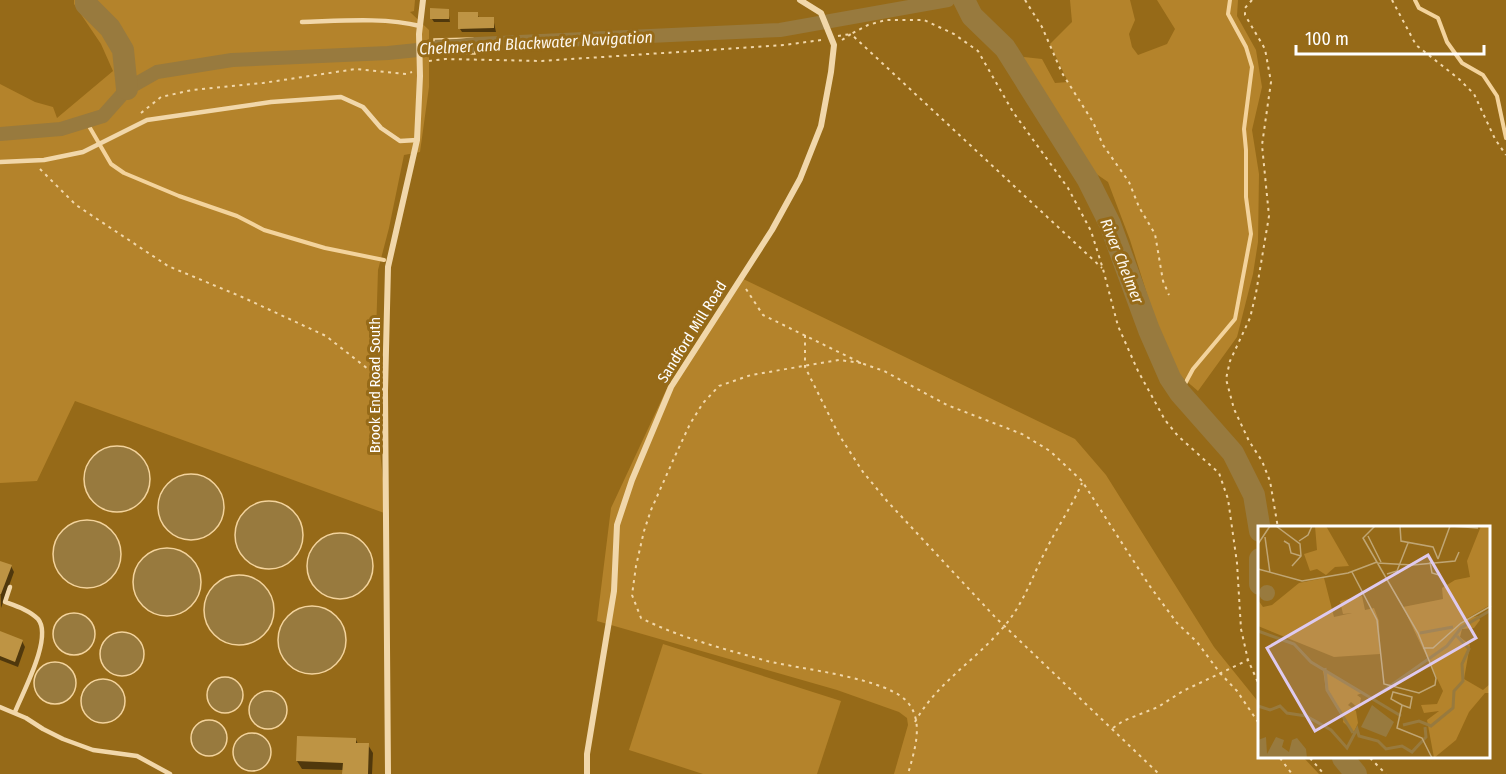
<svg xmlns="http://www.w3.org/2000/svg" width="1506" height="774" viewBox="0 0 1506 774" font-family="'Fira Sans Condensed',sans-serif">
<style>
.green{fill:#b4832b}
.water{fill:#987a3e;stroke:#f3d39c;stroke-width:1.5}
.shadow{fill:#0007}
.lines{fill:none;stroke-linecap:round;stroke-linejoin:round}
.stream{stroke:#f3d39c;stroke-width:4}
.canal{stroke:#987a3e;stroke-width:14}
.river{stroke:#987a3e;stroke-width:22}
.building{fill:#be9444}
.path{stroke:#f1d7aa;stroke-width:2;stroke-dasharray:3 4.5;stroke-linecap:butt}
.lane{stroke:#f1d7aa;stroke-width:4.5}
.street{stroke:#f1d7aa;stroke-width:6}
.labels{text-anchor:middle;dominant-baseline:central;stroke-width:6;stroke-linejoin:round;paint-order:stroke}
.street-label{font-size:15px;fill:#fff;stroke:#966a18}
.water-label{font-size:16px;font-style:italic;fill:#fdf7ed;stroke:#966a18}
.inset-river{fill:none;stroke:#987a3e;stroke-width:3}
.inset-road{fill:none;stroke:#c0a674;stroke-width:1.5}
.view{fill:#decaef;fill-opacity:0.15;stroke:#decaef;stroke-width:3}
.inset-edge{fill:none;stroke:#fff;stroke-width:3}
</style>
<rect width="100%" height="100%" fill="#966a18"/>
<!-- green -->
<g class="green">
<path d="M74,0H415L414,11L410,12L429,30V87L420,152L404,155L389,228L378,270L374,399L387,514L75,401L37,481L0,483V84L35,102L53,107L57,118L113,71L101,44L74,4Z"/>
<path d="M1070,0H1130L1135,20L1129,34L1132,47L1138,55L1167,44L1175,29L1157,0H1238L1237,16L1256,50L1262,87L1252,130L1259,174L1258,242L1253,274L1237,337L1198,391L1170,367L1130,240L1108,182L1095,173L1075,147L1058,118L1022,69L1024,57L1042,59L1055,83L1068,82L1050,44L1072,22Z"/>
<path d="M739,277L1075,439L1106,475L1214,647L1260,704V758H1304L1319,774H894L908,725L907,718L899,712L837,690L597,621L611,508L668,386Z"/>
<path d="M663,644L841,701L817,774H703L629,750Z"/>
</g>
<!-- water -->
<g class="water">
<path d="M473,38L475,54H434V39Z"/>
<circle cx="117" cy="479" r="33"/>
<circle cx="191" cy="507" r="33"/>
<circle cx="269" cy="535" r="34"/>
<circle cx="87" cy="554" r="34"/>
<circle cx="340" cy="566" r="33"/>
<circle cx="167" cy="582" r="34"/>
<circle cx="239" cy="610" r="35"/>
<circle cx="312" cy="640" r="34"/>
<circle cx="74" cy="634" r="21"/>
<circle cx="122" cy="654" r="22"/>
<circle cx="55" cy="683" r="21"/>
<circle cx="225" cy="695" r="18"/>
<circle cx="103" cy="701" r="22"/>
<circle cx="268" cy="710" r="19"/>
<circle cx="209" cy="738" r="18"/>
<circle cx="252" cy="752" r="19"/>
</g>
<!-- shadow -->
<g class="shadow">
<path d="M448,10L450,22H434L432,19Z"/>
<path d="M477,13L479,18H493L496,32H462L460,29Z"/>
<path d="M0,562L11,566L14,572L1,608Z"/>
<path d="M0,633L22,641L25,647L18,667L0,660Z"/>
<path d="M356,740L358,744L368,745L373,753L372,774H344V770L302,769L297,761Z"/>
</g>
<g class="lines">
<!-- stream -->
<g class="stream">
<path d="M1415,0L1419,8L1438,18L1447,42L1462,63L1483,75L1497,96L1506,138"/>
<path d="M86,121L111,164L124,173L179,196L237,216L264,230L325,248L384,260"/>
<path d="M1180,393L1193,369L1235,319L1251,234L1246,197V150L1244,129L1252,67L1246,47L1228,14L1230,0"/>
</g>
<!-- canal -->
<path class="canal" d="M0,134L61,129L103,116L127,89L157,72L232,60L388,53L477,44L780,30L948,0"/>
<!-- river -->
<g class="river">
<path d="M86,0V4L110,28L123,50L127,89"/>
<path d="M964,0L972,16L1005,48L1088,180L1110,224L1149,330L1170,378L1180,393L1233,453L1254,495L1260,531"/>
<path d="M1260,559V584"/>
<path d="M1343,758L1356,774"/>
</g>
</g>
<!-- building -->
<g class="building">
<path d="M430,8L449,9V19H430Z"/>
<path d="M458,12H478V17H494V28L458,29Z"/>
<path d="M0,561L12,565L1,594H0Z"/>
<path d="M0,631L23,640L15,662L0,656Z"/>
<path d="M297,736L356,738V743H369L368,774H342L343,763L296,761Z"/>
</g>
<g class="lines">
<!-- path -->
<g class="path">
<path d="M1025,0L1042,27L1062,73L1093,122L1103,145L1129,182L1139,207L1155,234L1163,281L1169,295"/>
<path d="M1252,0L1245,8V15L1265,49L1271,82L1262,145L1269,216L1256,293L1250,318L1230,361L1226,379L1234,409L1249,441L1262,461L1270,481L1278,528"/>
<path d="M1392,0L1416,45L1459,79L1474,94L1495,139L1506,155"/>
<path d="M838,36L851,34L868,25L886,20H924L954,34L978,51L1013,112L1068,188L1091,231L1103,269L1118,326L1138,371L1165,420L1178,436L1219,473L1228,499L1237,563L1241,629L1248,660L1260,687"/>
<path d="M842,40L851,34L1102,268"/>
<path d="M429,61L445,59L542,61L784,45L821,40"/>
<path d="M141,113L161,97L192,90L263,83L356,69L406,74L412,72"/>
<path d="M40,169L76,205L168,266L242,297L326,336L368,369L376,372"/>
<path d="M746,289L763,315L861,363L884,371L947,405L1022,434L1050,451L1082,481L1149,585L1177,623L1197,642L1220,673L1237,691L1260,725"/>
<path d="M805,335V367L839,435L863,472L887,501L995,617L1159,774"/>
<path d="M861,363L839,360L751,375L719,386L703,403L690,424L675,456L651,510L644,531L636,566L632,595L641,618C680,638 725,649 767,661C799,669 891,678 909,704C924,724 914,752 908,774"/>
<path d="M915,722C937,682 978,659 1006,624C1025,601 1033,574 1047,548C1058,526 1072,506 1082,483"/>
<path d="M1113,728L1123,721L1158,707L1183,691L1248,660"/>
<path d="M1280,758L1292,774"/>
<path d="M1310,758L1324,774"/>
<path d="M1370,758L1386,774"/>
</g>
<!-- lane -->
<g class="lane">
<path d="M302,22C339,21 384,17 420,26"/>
<path d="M0,162L44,160L83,152L147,120L271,102L341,97L363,107L381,128L400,141L417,140"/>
<path d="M10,587L5,602C16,606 29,610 38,619C53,637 23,692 15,712"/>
<path d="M0,707L26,718L43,729L63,739L93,750L137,756L170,774"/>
</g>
<!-- street -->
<g class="street">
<path d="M388,774L385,391L388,267L417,140L420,76L419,34L423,0"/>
<path d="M587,774V754L614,591L617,525L632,480L671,387L772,230L800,179L821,126L831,72L834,45L821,13L800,0"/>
</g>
</g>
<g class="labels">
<!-- street labels -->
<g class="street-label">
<text transform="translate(692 332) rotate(-58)">Sandford Mill Road</text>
<text transform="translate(375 385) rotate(-90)">Brook End Road South</text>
</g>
<!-- water labels -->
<g class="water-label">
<text transform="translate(536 43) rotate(-3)">Chelmer and Blackwater Navigation</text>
<text transform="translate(1122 261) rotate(68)">River Chelmer</text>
</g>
</g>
<!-- overview -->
<g transform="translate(1258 526)">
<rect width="232" height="232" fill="#966a18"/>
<path d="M57,0H68L91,40L77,41L68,49L59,43L52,45L46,28L59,24ZM223,0H232V79L208,93L220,90L222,94L216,102L204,103L202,111L212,119L206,153L225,164L232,158V167H227L211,186L198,214L176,232L169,194L181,185L166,187L163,179L179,178L185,165L145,81L185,73L184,62L197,54L212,51L209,35ZM66,52L76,91L94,87L85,88L82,75L104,70L107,84L116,82L121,95L122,128L76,131L0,100V74L5,81L14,79L41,57ZM65,144L104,167L99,169L103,172L101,183L93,176L90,179L98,185L100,197L96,206L85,196L86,189L68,164Z" fill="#b4832b"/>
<path d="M1 67a8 8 0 1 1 16 0a8 8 0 1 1-16 0ZM114,179L136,196L128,211L103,201ZM8,211L9,228L18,211L26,214L24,221L31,226L34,214L39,212L48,223L49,232H0V214Z" fill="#987a3e"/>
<path class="inset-river" d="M0,105L36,118L53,136L143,190M162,107L195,101M67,142L69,164L95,207M115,172L189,120L203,102L233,84M0,180L12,184L22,180L29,187L48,190L73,204L89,222L99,203L101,210L120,215L128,223L144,220L154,226L168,211L167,201M145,199L161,195L173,200L195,182L196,165L205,155L204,138L211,123L199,110"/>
<path class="inset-road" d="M18,0L42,18L43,30L34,40M142,0L143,15L175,21L180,33M193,0L220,2M110,10L123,36M7,11L12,47M26,15L31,18L33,27L43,30M41,15L50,9L54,0M0,18L12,0M180,33L192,0M172,36L174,47L181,49M119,37L155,39L197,35L201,26M0,43L44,55L90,47L119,36M94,46L119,94L126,158L161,167L177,159L178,152L160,107L105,12L117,0M129,48L139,45L150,17M165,122H175L203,97L233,80M144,179L133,173L135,166L154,171L152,182L144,179L139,202L164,212L174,232"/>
<path class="view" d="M170,29L218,112L57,205L9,122Z"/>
<rect width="232" height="232" class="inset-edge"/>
</g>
<!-- scale -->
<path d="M1296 45v9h188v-9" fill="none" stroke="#ffffff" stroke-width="3"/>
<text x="1305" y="45" font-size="18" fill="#ffffff" stroke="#966a18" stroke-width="4.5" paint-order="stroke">100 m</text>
</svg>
